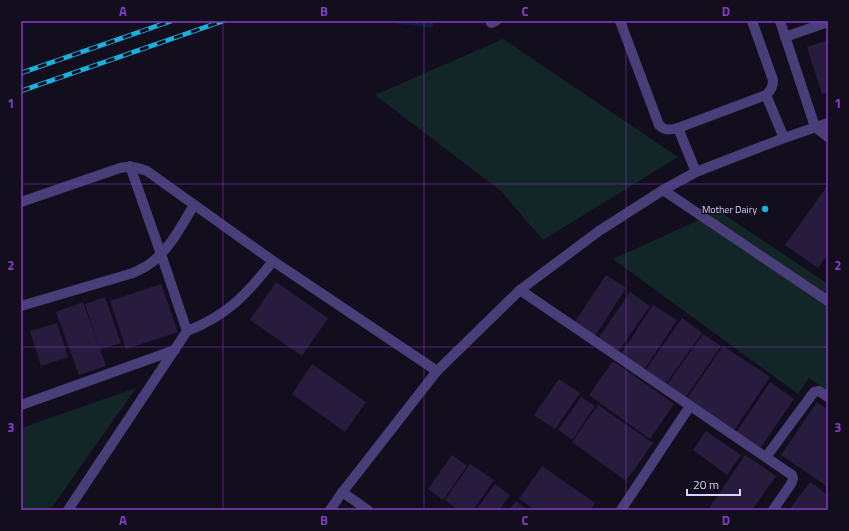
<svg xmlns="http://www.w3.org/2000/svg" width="849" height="531" viewBox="0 0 849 531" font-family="'Titillium Web',sans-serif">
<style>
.green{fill:#122527}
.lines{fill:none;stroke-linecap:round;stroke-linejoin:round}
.stream{stroke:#101b3c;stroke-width:5.5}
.building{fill:#271c3d}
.minor{stroke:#483e78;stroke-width:10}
.rail-casing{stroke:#17b2df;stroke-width:4.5}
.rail{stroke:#130e1e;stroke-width:3;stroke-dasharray:9;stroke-linecap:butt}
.grid{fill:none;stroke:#843cc5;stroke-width:1;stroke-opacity:0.55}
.poi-dot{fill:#17b2df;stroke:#130e1e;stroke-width:1.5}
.labels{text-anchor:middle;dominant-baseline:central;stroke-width:3;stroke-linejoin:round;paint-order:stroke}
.poi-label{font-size:10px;fill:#dad0fa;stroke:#130e1e;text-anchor:end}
.neatline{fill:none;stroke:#843cc5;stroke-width:1.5}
.grid-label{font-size:13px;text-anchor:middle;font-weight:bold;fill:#843cc5}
</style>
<rect width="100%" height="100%" fill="#130e1e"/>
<!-- green -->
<g class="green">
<path d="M503,39L678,157L543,240L501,191L375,95Z"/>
<path d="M719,211L828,284V391L809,378L798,394L613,259Z"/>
<path d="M136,388L50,510H21V428Z"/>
</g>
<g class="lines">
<!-- stream -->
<path class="stream" d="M399,21L431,25"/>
</g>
<!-- building -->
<g class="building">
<path d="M828,40V92L822,94L807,47Z"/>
<path d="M828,185V254L818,268L785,245Z"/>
<path d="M606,275L626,288L595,336L574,323Z"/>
<path d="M276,282L328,318L302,356L250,320Z"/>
<path d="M161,284L178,332L126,349L110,301Z"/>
<path d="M630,292L650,306L618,352L598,339Z"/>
<path d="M105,297L121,343L100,349L85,304Z"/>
<path d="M83,302L106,366L79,375L56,312Z"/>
<path d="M653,305L677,320L644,370L621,354Z"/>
<path d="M682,318L702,333L665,385L645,371Z"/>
<path d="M57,323L68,357L41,366L30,331Z"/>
<path d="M703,334L721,346L685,398L666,386Z"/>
<path d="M723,346L770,377L733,432L686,400Z"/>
<path d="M613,361L674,404L650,439L589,395Z"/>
<path d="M312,364L366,402L345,432L292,394Z"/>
<path d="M559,379L580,393L555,429L534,415Z"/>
<path d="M770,382L794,399L759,450L735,434Z"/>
<path d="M581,397L595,406L572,440L558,430Z"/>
<path d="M817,402L828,410V487L781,455Z"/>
<path d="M598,405L653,443L626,481L572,442Z"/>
<path d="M706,431L741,455L727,475L693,450Z"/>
<path d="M452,455L467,466L443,500L428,489Z"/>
<path d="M745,455L776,476L752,510H708Z"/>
<path d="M470,464L494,480L473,510H458L445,500Z"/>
<path d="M542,466L595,503L591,510H535L519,499Z"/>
<path d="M810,482L828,495V505L825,510H789Z"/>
<path d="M495,484L510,495L499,510H476Z"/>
<path d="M516,501L528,510H509Z"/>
</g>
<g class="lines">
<!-- minor -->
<g class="minor">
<path d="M620,21L659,125C665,131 670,130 678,128L766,95C771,90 773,87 773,80L752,21"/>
<path d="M780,21L815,127L828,137"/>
<path d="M491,23L496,21"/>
<path d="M785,37L828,22"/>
<path d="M766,95L784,138"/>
<path d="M678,128L696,172"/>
<path d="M130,166L161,254L187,331"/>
<path d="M663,190L828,301"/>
<path d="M21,202L120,168C131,166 136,167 147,171L273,261L437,371"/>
<path d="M520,290L792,475L793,479L791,484L773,510"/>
<path d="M21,306L133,273C137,271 141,269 145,267C168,253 180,228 194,205"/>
<path d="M21,405L175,350"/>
<path d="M766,457L811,396L814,392L819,391L828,397"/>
<path d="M342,492L368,510"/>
<path d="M68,510L187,331C227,316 247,294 273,261"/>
<path d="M330,510L341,494L437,371L520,290L599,231L663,190L696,172L784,138L828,123"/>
<path d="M621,510L690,406"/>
</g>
<!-- rail casing -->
<g class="rail-casing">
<g id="rail">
<path d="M21,73L171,21"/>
<path d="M21,91L223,21"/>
</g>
</g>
<!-- rail -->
<use href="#rail" class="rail"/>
</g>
<!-- grid -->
<path class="grid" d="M223,21V510M424,21V510M626,21V510M21,184H828M21,347H828"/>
<!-- markers -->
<circle class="poi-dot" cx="765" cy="209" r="4"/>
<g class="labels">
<!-- poi labels -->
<g class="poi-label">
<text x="757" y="209">Mother Dairy</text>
</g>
</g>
<!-- border -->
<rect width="849" height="531" fill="none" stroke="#130e1e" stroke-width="44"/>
<!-- scale -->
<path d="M687 489v6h53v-6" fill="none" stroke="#dad0fa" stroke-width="2"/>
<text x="693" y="489" font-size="12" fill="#dad0fa" stroke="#130e1e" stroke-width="3" paint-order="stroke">20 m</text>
<rect x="22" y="22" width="805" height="487" class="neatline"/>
<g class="grid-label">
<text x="123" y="16">A</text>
<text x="324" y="16">B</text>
<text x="525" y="16">C</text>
<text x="726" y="16">D</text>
<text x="11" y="108">1</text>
<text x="838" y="108">1</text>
<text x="11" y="270">2</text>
<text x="838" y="270">2</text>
<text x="11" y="432">3</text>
<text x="838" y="432">3</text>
<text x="123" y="525">A</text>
<text x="324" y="525">B</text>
<text x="525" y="525">C</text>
<text x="726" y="525">D</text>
</g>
</svg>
